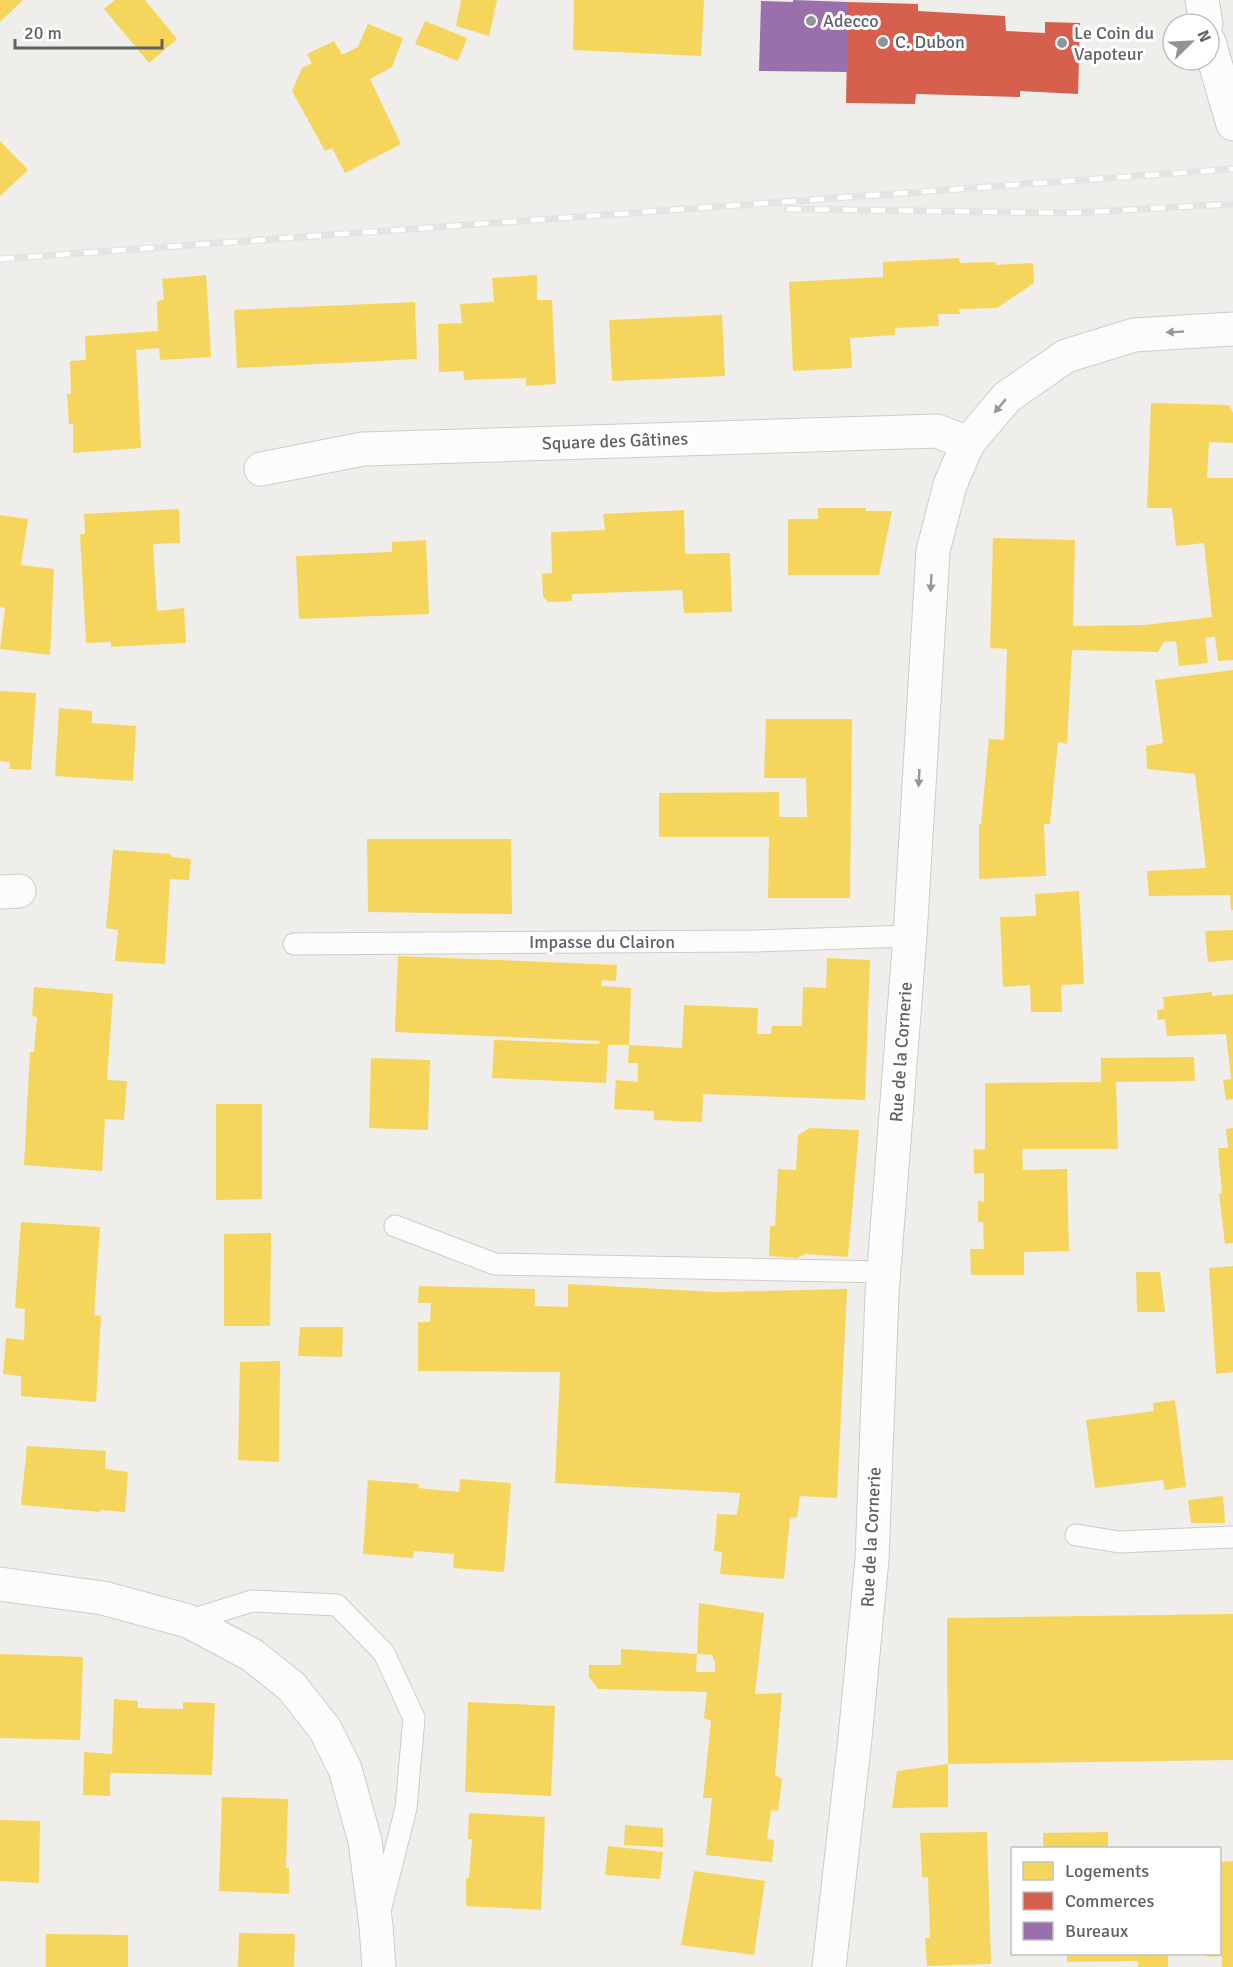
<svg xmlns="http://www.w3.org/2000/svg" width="1233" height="1967" viewBox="0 0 1233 1967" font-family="Signika,sans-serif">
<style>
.homes{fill:#f6d55c;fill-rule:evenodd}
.shops{fill:#d6604d}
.offices{fill:#9970ab}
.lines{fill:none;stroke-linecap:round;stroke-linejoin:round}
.service-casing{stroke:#cbcccc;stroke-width:23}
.minor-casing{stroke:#cbcccc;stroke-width:35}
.secondary-casing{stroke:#cacacb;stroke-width:35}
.service{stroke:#fdfcfc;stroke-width:21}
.minor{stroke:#fdfcfc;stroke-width:33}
.secondary{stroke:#fdfcfc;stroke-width:33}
.rail-casing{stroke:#e4e4e4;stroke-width:7}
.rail{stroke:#fff;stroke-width:4.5;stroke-dasharray:14;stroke-linecap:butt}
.oneway{fill:#96999c}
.poi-dot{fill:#919496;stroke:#fff;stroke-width:2}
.labels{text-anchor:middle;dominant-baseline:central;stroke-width:6;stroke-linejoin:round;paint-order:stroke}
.poi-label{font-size:18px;fill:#5f6368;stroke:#fff;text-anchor:start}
.street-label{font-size:18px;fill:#5f6368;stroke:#fff}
</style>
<rect width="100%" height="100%" fill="#efeeea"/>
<!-- homes -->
<g class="homes">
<path d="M0,0H23L0,22Z"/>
<path d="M115,0H145L177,39L149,63L104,9Z"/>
<path d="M461,0H497L489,36L456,26Z"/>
<path d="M574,0H704L701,56L573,50Z"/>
<path d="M425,21L467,38L458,61L415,44Z"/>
<path d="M368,24L403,38L392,67L370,79L401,144L345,173L332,148L325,151L292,91L302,68L312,63L307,54L334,41L342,55L358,47Z"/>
<path d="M0,141L28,170L0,196Z"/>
<path d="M959,258L960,263L996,262L995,265L1033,263L1034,283L997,308L959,309L960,314H938L939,326L895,328V335L850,338L852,368L793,371L789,282L883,277V262Z"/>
<path d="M206,275L211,357L160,360L159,348L136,350L141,448L73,453V424H69L67,394H71L70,361L86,360L85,336L158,331L157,301L164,300L162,279Z"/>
<path d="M537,275V300H552L556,384L526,386V378L464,380L463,371L439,372L438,324L462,323L460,304L494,302L492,278Z"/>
<path d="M415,302L417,359L237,368L234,310Z"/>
<path d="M722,315L725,376L612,381L609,320Z"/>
<path d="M1151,403L1229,405L1233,413V443L1209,442L1207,478H1233V660L1218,661L1215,637L1205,638L1208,663L1179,666L1176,641L1164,642L1158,652L1072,650L1067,744L1058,742L1050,824H1044L1046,876L979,879V824H981L989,739L1004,740L1007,649L990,648L993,538L1075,540L1073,626L1145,625L1212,617L1204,543L1176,546L1172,508H1147Z"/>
<path d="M818,508H866V511H892L879,575H788V519H818Z"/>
<path d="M179,509L180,543L153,544L157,611L184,608L186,643L111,647V642L86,643L80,534H85L84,514Z"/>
<path d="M684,510L685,554L730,553L732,612L684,613L682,590L572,594V601L548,602L543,596L542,574L552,573L551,532L605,530L603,514Z"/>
<path d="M0,515L28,519L21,565L54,569L50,655L0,649L5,608L0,607Z"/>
<path d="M426,540L429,614L299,619L296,556L392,552V542Z"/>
<path d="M1233,670V910H1231L1230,895L1149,896L1147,871L1206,868L1195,774L1147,769L1146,746L1163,743L1155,680Z"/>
<path d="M0,691L36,693L31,770L9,769L10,762L0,761Z"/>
<path d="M59,708L92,711V723L136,726L133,781L55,776Z"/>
<path d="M766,719H852L850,898H768L769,837H659V793L779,792V817H807L806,778H764Z"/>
<path d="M367,839H511L512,914L368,912Z"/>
<path d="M113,850L171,854L172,857L191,859L189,880L170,879L165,964L115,961L118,930L106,928Z"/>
<path d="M1079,891L1084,984L1061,985L1062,1012H1031L1030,985L1003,987L1000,917L1036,916L1035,894Z"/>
<path d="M1233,930V960L1208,962L1205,931Z"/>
<path d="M398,956L617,965L616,981L602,980L601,986L631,988L629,1045H608L606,1083L492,1078L494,1040L599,1044L600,1041L395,1032Z"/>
<path d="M827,958L870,960L865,1100L703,1094L702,1122L654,1120V1111L614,1109L616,1080L638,1082V1063H628L629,1045L682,1048L684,1005L758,1008L757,1034H771L772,1026H802L803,987L826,988Z"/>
<path d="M34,987L113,994L107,1080L127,1081L124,1120L105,1119L102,1171L24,1165L30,1052H34L37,1017L32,1016Z"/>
<path d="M1212,992V996L1233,994V1099L1226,1100L1223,1080L1231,1079L1226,1034L1167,1036L1165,1019L1158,1020L1157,1010L1164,1009L1163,997Z"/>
<path d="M1194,1057L1195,1081L1116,1082L1118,1149H1022L1023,1170L1067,1169L1069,1251L1024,1252V1275H971L970,1249H984L983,1222H978V1201L984,1202V1173L974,1174V1149L985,1150V1083L1101,1082V1058Z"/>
<path d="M371,1058L430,1060L428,1130L369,1128Z"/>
<path d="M216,1104H262V1199L216,1200Z"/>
<path d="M810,1128L859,1130L848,1257L806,1254L797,1258L769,1256L770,1226H775L778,1169L796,1170L798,1135Z"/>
<path d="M1233,1128V1243L1225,1244L1219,1194L1222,1193L1218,1148H1228L1226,1129Z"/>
<path d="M21,1222L100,1227L94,1315L101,1316L96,1402L21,1396V1376L3,1374L6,1338L24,1340L25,1309L15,1308Z"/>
<path d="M271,1233L270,1326H224V1234Z"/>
<path d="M1233,1266V1372L1216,1374L1209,1268Z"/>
<path d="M1136,1272H1160L1165,1312H1137Z"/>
<path d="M568,1284L715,1292L847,1289L837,1498L800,1496L797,1518L790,1517L784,1579L720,1574L722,1552L714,1551L717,1514L737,1515L740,1493L555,1483L560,1372L418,1371V1322H430L431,1303H418L419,1286L535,1289V1306L568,1307Z"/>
<path d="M300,1327H343L342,1357L298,1356Z"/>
<path d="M280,1361L279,1462L238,1460L240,1362Z"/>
<path d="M1175,1400L1186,1487L1165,1490L1163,1480L1095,1488L1086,1420L1154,1411L1153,1403Z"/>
<path d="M27,1446L106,1451L105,1469L128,1472L125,1512L101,1510L100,1512L21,1505Z"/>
<path d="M460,1479L511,1483L504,1572L453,1568L454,1554L414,1551L413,1558L363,1554L368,1480L419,1484L418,1488L459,1492Z"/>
<path d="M1223,1496L1225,1523H1191L1188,1500Z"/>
<path d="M699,1603L764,1613L755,1694L782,1693L775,1775L782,1779L778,1811L771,1810L767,1839L774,1840L772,1862L706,1855L712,1798H703L711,1721L704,1718L707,1692L598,1689L589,1677V1665H621V1649L697,1654ZM697,1654L712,1655L715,1662V1672H696Z"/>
<path d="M1233,1614V1760L948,1764L947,1618Z"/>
<path d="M0,1654L83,1657L80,1740L0,1738Z"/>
<path d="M114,1699L138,1701V1708L183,1709V1702L215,1703L212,1775L110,1773V1796L83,1795L84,1752L112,1754Z"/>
<path d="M468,1702L555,1706L551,1796L465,1792Z"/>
<path d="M948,1764V1807L892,1808L897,1771Z"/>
<path d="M222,1797L288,1799L286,1868H289V1894L219,1891Z"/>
<path d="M469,1813L545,1817L541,1910L466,1906V1878H469L472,1839H468Z"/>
<path d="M0,1820L40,1821L39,1883L0,1881Z"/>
<path d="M625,1825L663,1828V1847L624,1845Z"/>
<path d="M987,1832L991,1964L927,1966L925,1938H930L928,1878L922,1877L920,1833Z"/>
<path d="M1108,1832V1848H1043V1833Z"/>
<path d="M608,1846L663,1852L660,1879L605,1875Z"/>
<path d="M1233,1861V1967H1222V1956L1207,1957V1954H1220V1862Z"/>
<path d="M694,1871L765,1881L754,1955L681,1945Z"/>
<path d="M239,1933L295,1934L294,1967H238Z"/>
<path d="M46,1934L128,1935V1967H46Z"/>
<path d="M1067,1954H1168V1967H1138V1961L1067,1962Z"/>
</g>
<!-- shops -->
<path class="shops" d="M848,2L918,4V11L1005,16L1006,31L1045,33V22L1080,23L1078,94L1020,91V97L916,94L915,104L846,103Z"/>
<!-- offices -->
<path class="offices" d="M793,0L848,2V72L759,71L761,1L793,2Z"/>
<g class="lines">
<!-- service casing -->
<g class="service-casing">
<g id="service">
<path d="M294,944L758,941L910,936"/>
<path d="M395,1226L495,1264L884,1272"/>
<path d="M1076,1535L1119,1542L1233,1537"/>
<path d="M188,1621L252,1601L337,1605L384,1653L414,1718L406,1808L380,1911"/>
</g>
</g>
<!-- minor casing -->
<g class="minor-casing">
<g id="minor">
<path d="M261,469L363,449L937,431L968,443"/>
<path d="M0,892L19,891"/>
<path d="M0,1584L103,1598L188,1621L252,1655L292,1687L325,1729L345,1769L365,1841L376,1926L379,1967"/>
<path d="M829,1967L855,1738L872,1559L882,1294L910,936L933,551L950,485L968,443L1007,397L1066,356L1134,335L1233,329"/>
</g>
</g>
<!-- secondary casing -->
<g class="secondary-casing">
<g id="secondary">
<path d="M1202,0L1206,24"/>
<path d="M1209,42L1233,124"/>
</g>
</g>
<!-- service -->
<use href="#service" class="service"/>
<!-- minor -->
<use href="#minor" class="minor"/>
<!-- secondary -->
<use href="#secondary" class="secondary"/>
<!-- rail casing -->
<g class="rail-casing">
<g id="rail">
<path d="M787,209L1072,213L1233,204"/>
<path d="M0,259L1233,169"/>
</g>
</g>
<!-- rail -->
<use href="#rail" class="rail"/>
</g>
<!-- one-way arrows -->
<defs><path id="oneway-solid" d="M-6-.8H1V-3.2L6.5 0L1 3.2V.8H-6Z" transform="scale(1.5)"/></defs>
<g class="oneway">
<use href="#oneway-solid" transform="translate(1175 332) rotate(177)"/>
<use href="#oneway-solid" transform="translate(1000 406) rotate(130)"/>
<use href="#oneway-solid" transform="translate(931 583) rotate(93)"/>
<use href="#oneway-solid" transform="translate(919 778) rotate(93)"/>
</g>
<!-- markers -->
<g class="poi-dot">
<circle cx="811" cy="21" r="6"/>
<circle cx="883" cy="42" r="6"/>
<circle cx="1062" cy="43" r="6"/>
</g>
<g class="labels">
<!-- poi labels -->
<g class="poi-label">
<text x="823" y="21">Adecco</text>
<text x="1074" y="33">Le Coin du<tspan x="1074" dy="21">Vapoteur</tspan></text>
<text x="895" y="42">C. Dubon</text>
</g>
<!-- street labels -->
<g class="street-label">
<text transform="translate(615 441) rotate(-2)">Square des Gâtines</text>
<text x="602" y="942">Impasse du Clairon</text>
<text transform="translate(901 1052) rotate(-86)">Rue de la Cornerie</text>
<text transform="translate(871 1537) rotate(-87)">Rue de la Cornerie</text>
</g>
</g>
<!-- legend -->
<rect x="1011" y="1847" width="210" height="108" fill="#ffffff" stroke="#bfc1c3" stroke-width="1.5"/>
<rect x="1023" y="1862" width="30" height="18" fill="#f6d55c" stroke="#bfc1c3" stroke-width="1.5"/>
<text x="1065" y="1877" font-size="18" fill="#5f6368">Logements</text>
<rect x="1023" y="1892" width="30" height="18" fill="#d6604d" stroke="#bfc1c3" stroke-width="1.5"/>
<text x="1065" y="1907" font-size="18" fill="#5f6368">Commerces</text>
<rect x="1023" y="1922" width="30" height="18" fill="#9970ab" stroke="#bfc1c3" stroke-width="1.5"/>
<text x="1065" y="1937" font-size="18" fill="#5f6368">Bureaux</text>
<!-- north arrow -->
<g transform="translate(1191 42) rotate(66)"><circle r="28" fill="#ffffff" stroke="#bfc1c3" stroke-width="1.5"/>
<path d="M0-4.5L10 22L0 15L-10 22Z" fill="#919496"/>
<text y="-9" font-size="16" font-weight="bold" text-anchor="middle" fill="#5f6368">N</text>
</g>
<!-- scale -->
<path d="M15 39v9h147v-9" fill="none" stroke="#5f6368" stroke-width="3"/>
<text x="24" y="39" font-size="18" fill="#5f6368" stroke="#ffffff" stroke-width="4.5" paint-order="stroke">20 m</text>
</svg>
